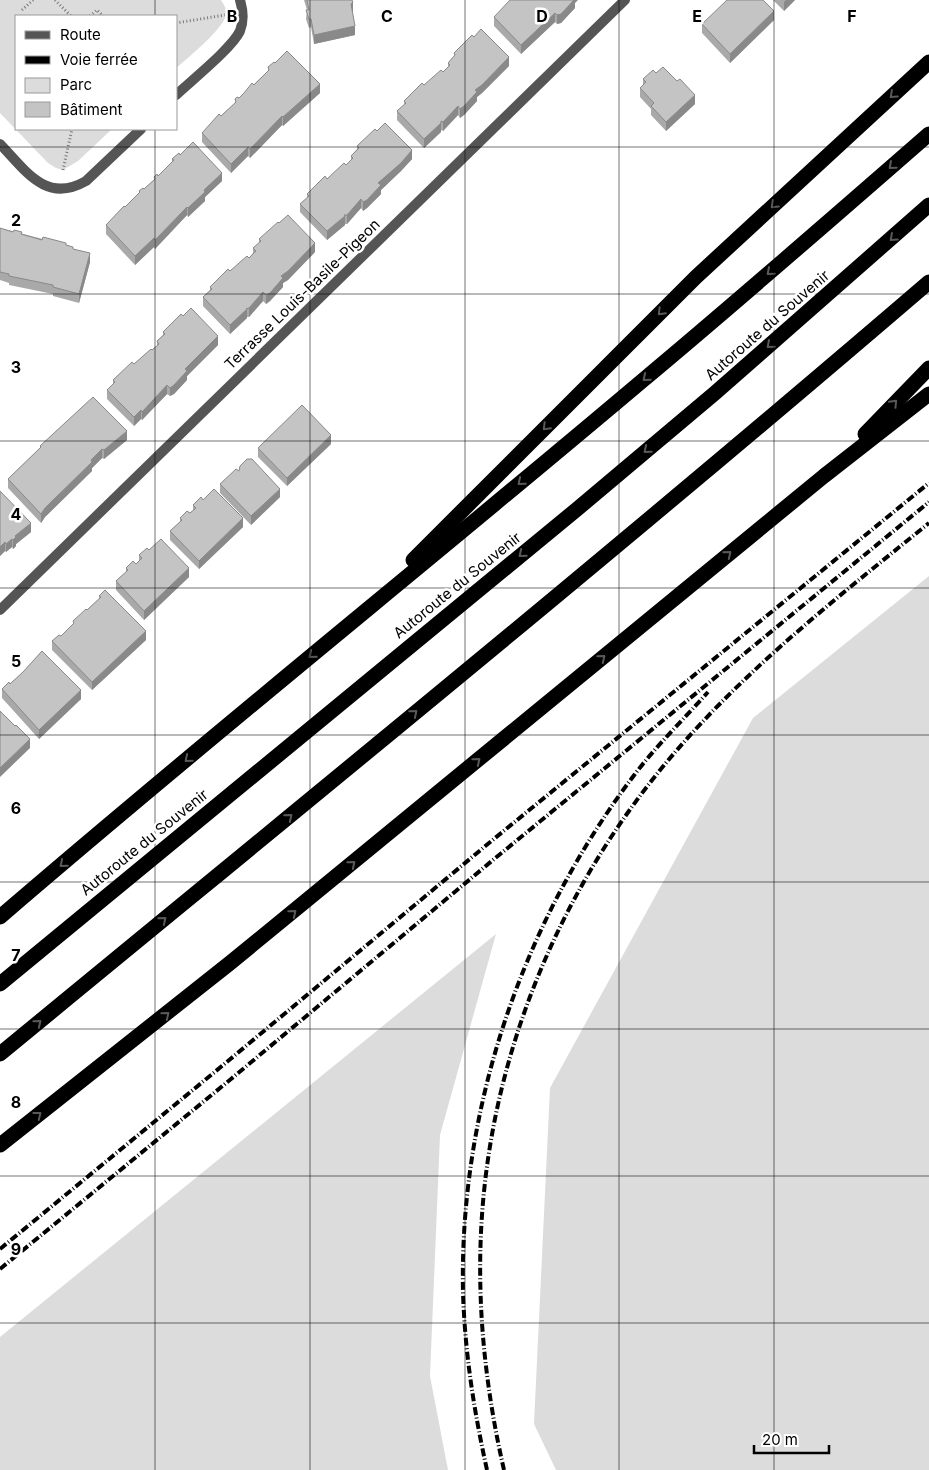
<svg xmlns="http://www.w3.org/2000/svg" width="929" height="1470" viewBox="0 0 929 1470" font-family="Inter,sans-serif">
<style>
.green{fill:#dcdcdc}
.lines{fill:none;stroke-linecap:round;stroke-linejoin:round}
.path{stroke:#777;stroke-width:3;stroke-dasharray:1 2.5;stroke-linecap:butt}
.minor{stroke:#555;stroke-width:10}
.motorway{stroke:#000;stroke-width:15}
.rail{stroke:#000;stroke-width:4;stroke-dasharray:8 2.5 1 2.5;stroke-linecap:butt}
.wall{fill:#a9a9a9}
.shaded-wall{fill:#898989}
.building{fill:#c4c4c4;stroke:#898989}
.oneway{stroke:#595959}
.grid{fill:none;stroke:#000;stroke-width:1;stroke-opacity:0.55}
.labels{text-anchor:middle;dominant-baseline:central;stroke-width:5;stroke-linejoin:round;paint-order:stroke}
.street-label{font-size:15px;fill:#000;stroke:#fff}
.grid-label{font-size:16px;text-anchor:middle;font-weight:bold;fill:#000;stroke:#fff;stroke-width:5;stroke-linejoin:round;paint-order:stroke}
</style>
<rect width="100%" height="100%" fill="#fff"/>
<!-- green -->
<g class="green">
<path d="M0,0H221C224,5 227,9 226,15C223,29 188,58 176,68V16H16V129H112L78,161L63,170L56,168L48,163L0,113Z"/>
<path d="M929,576V1470H556L534,1424L550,1088L753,718Z"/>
<path d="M496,934L440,1135L430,1376L448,1470H0V1337Z"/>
</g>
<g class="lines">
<!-- path -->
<g class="path">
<path d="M55,0L71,16"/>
<path d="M22,10L33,0"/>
<path d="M90,16L97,10L103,16"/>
<path d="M176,23L225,15"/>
<path d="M63,170L72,129"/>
</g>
<!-- minor -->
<g class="minor">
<path d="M176,95C192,80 232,48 240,31C244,21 243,10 240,0"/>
<path d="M0,144C26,171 46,204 86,181L141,129"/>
<path d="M0,610L625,0"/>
</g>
<!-- motorway -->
<g class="motorway">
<path d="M865,434L929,368"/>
<path d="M413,560L696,277L929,62"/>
<path d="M0,917C211,735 429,561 642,381C739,300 834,217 929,134"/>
<path d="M0,984L576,510L715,393L929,205"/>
<path d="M0,1054C311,798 624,544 929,282"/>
<path d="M0,1145L230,963L824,476L929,394"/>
</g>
<!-- rail -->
<g class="rail">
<path d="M0,1249L228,1061L489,843L929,483"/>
<path d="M0,1269L231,1079L493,860L929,502"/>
<path d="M487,1470C474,1411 465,1354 463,1293C459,1108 523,921 635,774C657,745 684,719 708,692"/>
<path d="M504,1470C485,1387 476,1301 482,1215C494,1041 568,872 684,742C757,660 844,592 929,523"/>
</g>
</g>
<!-- wall -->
<g class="wall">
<path d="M304,0H352V12L355,35L314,44L311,27L309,28L306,19L307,10Z"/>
<path d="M773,0H795L784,11Z"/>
<path d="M575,3V8L561,23L557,24L555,22L521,54L494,26V17Z"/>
<path d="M774,20L730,63L702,33V24Z"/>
<path d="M454,53L509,66L482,93L477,97V101L464,115L460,118L458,115L443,131L441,130V132L424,148L397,120V111L404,105V101L424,85L443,72L448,67V63L454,57Z"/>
<path d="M268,67L320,93L283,126L282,125L250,158L248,156L231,173L202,142V133L235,103V99L239,98L268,71Z"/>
<path d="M656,73L695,104L666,131L651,115V109L640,97V88L643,85V79Z"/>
<path d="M357,146L412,159L401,171L381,190V194L367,208L363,211L361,208L347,224H345V225L327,240L300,212V204L307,198V194L346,165L351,160V156L357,149Z"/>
<path d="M180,155L222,181L205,197V201L188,217L187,215L155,249L154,247L135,265L106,234V225L139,194V191L144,189L154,180V177L158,176L172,162V159Z"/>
<path d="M0,228L66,245L73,249L90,262L79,303L53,296V294L9,285V283L0,280Z"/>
<path d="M259,239L315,252L288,280L283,283V287L270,301L266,304L263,301L249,317H247V318L230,334L203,306V297L210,290V287L230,271L249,258L253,253V248L259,243Z"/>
<path d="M163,332L218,345L187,376V380L174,394L170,396L167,394L142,420L141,419L134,426L107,399V390L113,384V380L152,350L157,346V341L163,335Z"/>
<path d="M127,440L104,459L102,458L92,468V471L45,517L41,523L8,488V479L40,448V446Z"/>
<path d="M331,444L287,486L258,457V448Z"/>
<path d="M239,471L280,497L251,525L220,493V484Z"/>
<path d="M0,491L31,532L16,544V546L13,549L12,547L6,552L5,551L0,556Z"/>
<path d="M203,500L243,527L199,569L170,540V531L180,522V518L190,513L193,511V505Z"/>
<path d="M149,550L189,577L144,620L116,590V581L126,572V568L136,564L139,561V555Z"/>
<path d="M99,596L146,640L92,690L52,650V641L61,636L73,624V621L87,610L99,599Z"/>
<path d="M23,672L81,699L39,739L2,698V689L10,684Z"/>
</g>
<!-- shaded-wall -->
<g class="shaded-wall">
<path d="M572,0H578L575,3V8L561,23L557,24V15Z"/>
<path d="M786,0H795L784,11V2Z"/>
<path d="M353,2V11L351,12V4Z"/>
<path d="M774,11V20L730,63V54Z"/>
<path d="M555,13V22L521,54V45Z"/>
<path d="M355,26V35L314,44V35Z"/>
<path d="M509,57V66L482,93L477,97V101L464,115L460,118V109L475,90Z"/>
<path d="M320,84V93L283,126V117Z"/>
<path d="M695,95V104L666,131V122Z"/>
<path d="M458,106V115L443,131V122Z"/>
<path d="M282,116V125L250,158V149Z"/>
<path d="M441,123V132L424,148V139Z"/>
<path d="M248,147V156L231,173V164Z"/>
<path d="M412,150V159L401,171L381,190V194L367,208L363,211V202L378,183Z"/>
<path d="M222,173V181L205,197V201L188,217V208L204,190Z"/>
<path d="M361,199V208L347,224V215Z"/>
<path d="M187,207V215L155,249V240Z"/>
<path d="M345,216V225L327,240V231Z"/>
<path d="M154,238V247L135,265V256Z"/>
<path d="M315,243V252L288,280L283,283V287L270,301L266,304V295L281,276Z"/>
<path d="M90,253V262L79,303V294Z"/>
<path d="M263,292V301L249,317V308Z"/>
<path d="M247,309V318L230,334V325Z"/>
<path d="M218,336V345L187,376V380L174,394L170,396V388L185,369Z"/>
<path d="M167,385V394L142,420V412Z"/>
<path d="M141,410V419L134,426V417Z"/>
<path d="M127,431V440L104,459V450Z"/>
<path d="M331,435V444L287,486V478Z"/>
<path d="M102,449V458L92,468V471L45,517L41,523V514L45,508Z"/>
<path d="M280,489V497L251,525V516Z"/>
<path d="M243,518V527L199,569V561Z"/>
<path d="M31,523V532L16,544V546L13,549V540L15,536Z"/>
<path d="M12,539V547L6,552V544Z"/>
<path d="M5,542V551L0,556V547Z"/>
<path d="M189,568V577L144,620V611Z"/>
<path d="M146,631V640L92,690V682Z"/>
<path d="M81,690V699L39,739V730Z"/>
<path d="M30,739V748L0,777V768Z"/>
</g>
<!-- building -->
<g class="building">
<path d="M307,0H352L353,2L351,4L355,26L314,35L311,19H309L306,10H309Z"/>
<path d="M510,0H574L561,14L557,15L555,13L521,45L494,17Z"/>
<path d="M727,0H763L774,11L730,54L702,24Z"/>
<path d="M481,29L509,57L482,85L475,90L477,92L464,106L460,109L458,106L443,122L441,121V123L424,139L397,111L406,103L404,101L422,83L424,85L441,70L443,72L450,65L448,63L455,55L454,53L472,35L474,37Z"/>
<path d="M287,51L320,84L283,117L282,116L250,149L248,147L231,164L202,133L219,114L221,116L236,102L235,99L237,97L239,98L244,93L252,83L254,85L269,70L268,67L274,62L275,63Z"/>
<path d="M663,67L677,81L680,79L695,95L666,122L651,106L654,103L640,88L646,82L643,79L653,70L656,73Z"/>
<path d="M385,123L412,150L401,163L378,183L381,185L367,200L363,202L361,199L347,215H344L345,216L327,231L300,204L309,196L307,194L325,176L327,179L344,163L346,165L353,158L351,156L359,148L357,146L375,129L377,131Z"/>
<path d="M193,142L222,173L204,190L205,192L188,208L187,207L155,240L154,238L135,256L106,225L124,206L125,207L140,192L139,191L143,188L144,189L155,179L154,177L157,174L158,176L174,160L172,159L173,158L179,153L180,155Z"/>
<path d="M288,215L315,243L288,271L281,276L283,278L270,293L266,295L263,292L249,308L246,309H247L230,325L203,297L212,289L210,287L228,269L230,271L247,256L249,258L256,251L253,248L261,241L259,239L278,222L279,223Z"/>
<path d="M0,228L13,232L14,230L22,232L21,234L42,240L43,237L66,243V245L73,247V249L90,253L79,294L53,287V285L9,276V274L0,272Z"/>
<path d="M191,308L218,336L185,369L187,371L174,385L170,388L167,385L142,412L141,410L134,417L107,390L115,382L113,380L132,362L134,364L151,349L152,350L159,344L157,341L165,334L163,332L181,314L183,316Z"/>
<path d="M93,397L127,431L104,450L102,449L91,460L92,462L45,508L41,514L8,479L41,447L40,446Z"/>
<path d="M302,405L331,435L287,478L258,448Z"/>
<path d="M247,459H252L280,489L251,516L220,484L236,469L239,471L240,466Z"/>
<path d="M214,489L243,518L199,561L170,531L182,520L180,518L187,511L190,513L196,508L193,505L201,497L203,500Z"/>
<path d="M0,491L31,523L15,536L16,537L13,540L12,539L6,544L5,542L0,547Z"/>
<path d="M161,539L189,568L144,611L116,581L128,570L126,568L133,561L136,564L142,558L139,555L147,548L149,550Z"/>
<path d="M105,590L146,631L92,682L52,641L59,635L61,636L74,623L73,621L86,609L87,610L101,597L99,596Z"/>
<path d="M42,651L81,690L39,730L2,689L9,682L10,684L23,672Z"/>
<path d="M0,711L15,726L16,725L30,739L0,768Z"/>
</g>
<!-- one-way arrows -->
<defs><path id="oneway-chevron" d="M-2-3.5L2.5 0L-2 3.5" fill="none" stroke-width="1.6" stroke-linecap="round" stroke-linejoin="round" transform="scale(1.25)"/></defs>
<g class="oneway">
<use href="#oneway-chevron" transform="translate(893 95) rotate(138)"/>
<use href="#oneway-chevron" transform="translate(892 166) rotate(139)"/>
<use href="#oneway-chevron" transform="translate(774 205) rotate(137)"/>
<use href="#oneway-chevron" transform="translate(893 238) rotate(138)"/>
<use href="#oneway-chevron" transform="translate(770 272) rotate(139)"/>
<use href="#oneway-chevron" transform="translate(661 312) rotate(135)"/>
<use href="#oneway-chevron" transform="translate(770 345) rotate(139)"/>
<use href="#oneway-chevron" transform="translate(646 378) rotate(140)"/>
<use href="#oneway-chevron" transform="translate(894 403) rotate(-46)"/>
<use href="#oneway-chevron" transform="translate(546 427) rotate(135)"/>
<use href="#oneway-chevron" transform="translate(647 450) rotate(140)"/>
<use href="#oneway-chevron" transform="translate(521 482) rotate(140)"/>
<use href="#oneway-chevron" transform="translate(522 554) rotate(141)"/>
<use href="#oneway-chevron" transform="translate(728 554) rotate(-39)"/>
<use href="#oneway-chevron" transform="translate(312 655) rotate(140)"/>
<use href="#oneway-chevron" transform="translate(602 658) rotate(-39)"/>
<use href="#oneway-chevron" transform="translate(414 713) rotate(-40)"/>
<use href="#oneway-chevron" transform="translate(188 759) rotate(140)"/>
<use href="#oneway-chevron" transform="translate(477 761) rotate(-39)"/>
<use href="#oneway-chevron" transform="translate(289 817) rotate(-39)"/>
<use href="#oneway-chevron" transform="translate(63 864) rotate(140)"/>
<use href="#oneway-chevron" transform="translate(352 864) rotate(-39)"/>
<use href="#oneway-chevron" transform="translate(293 913) rotate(-39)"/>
<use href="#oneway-chevron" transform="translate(163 920) rotate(-39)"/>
<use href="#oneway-chevron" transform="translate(166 1015) rotate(-39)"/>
<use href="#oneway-chevron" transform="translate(38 1023) rotate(-39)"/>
<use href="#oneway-chevron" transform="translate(38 1115) rotate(-38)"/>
</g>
<!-- grid -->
<path class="grid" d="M155,0V16M310,0V1470M465,0V1470M619,0V1470M774,0V1470M155,129V1470M0,147H929M0,294H929M0,441H929M0,588H929M0,735H929M0,882H929M0,1029H929M0,1176H929M0,1323H929"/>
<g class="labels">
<!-- street labels -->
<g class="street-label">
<text transform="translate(302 294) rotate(-44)">Terrasse Louis-Basile-Pigeon</text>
<text transform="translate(767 325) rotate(-41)">Autoroute du Souvenir</text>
<text transform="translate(457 585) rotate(-39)">Autoroute du Souvenir</text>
<text transform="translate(144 842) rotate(-39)">Autoroute du Souvenir</text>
</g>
</g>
<g class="grid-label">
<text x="232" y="22">B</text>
<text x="387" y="22">C</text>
<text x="542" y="22">D</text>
<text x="697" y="22">E</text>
<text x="852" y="22">F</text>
<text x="16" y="226">2</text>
<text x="16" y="373">3</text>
<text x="16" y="520">4</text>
<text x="16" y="667">5</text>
<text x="16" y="814">6</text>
<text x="16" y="961">7</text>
<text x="16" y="1108">8</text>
<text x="16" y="1255">9</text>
</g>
<!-- legend -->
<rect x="15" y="15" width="162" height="115" fill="#ffffff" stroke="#999999"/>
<rect x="25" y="31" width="25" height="8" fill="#555555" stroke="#999999"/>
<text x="60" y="40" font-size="15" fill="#000000">Route</text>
<rect x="25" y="56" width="25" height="8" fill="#000000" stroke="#999999"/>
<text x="60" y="65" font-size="15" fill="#000000">Voie ferrée</text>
<rect x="25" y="78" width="25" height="15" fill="#dcdcdc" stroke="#999999"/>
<text x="60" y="90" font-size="15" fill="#000000">Parc</text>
<rect x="25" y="102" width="25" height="15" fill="#c4c4c4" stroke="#999999"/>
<text x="60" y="115" font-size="15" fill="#000000">Bâtiment</text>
<!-- scale -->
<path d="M754 1445v8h75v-8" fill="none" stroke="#000000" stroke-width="2.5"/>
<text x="762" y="1445" font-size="15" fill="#000000" stroke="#ffffff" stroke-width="4" paint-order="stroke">20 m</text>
</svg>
